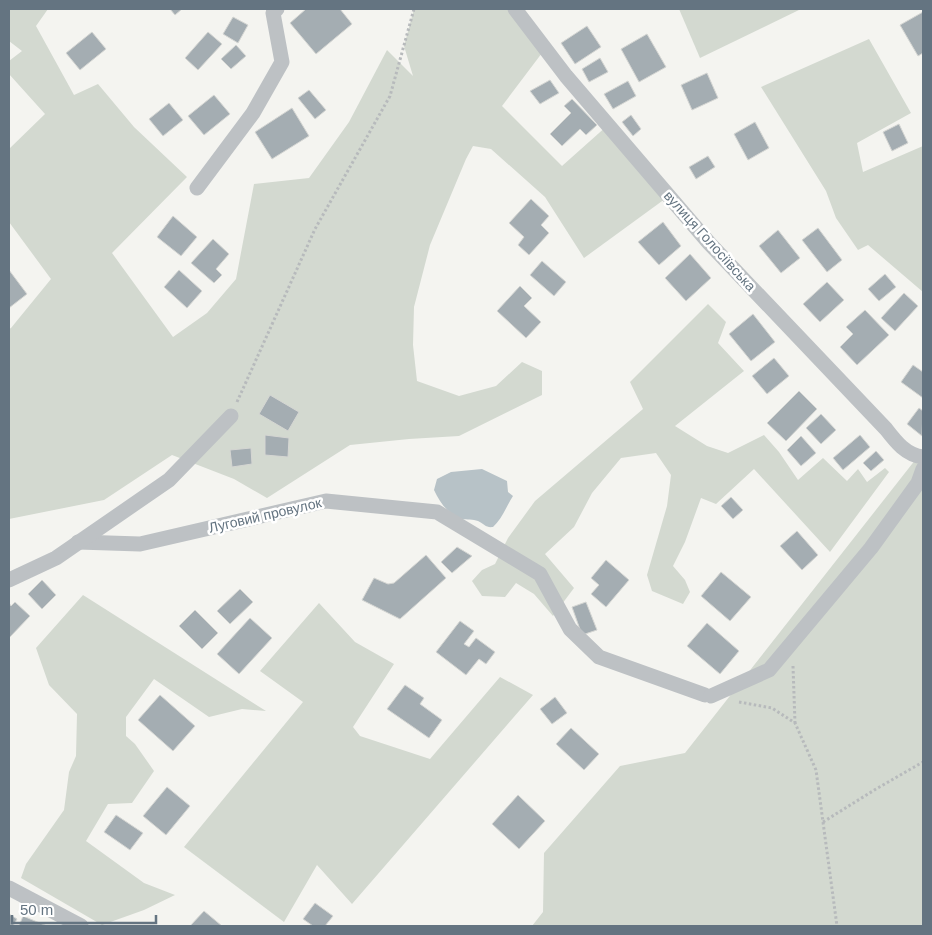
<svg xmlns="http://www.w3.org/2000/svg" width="932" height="935" viewBox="0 0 932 935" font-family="Arial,sans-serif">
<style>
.green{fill:#d3d9d0}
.water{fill:#b7c2c7}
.building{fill:#a4adb2;stroke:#d5d6d3}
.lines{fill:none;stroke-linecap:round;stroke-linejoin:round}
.path{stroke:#b7babc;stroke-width:3;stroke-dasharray:2.5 2.5;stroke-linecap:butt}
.minor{stroke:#bdc1c4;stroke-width:15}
.labels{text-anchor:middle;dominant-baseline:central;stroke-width:5;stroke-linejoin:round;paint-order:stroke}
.street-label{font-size:14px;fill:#647481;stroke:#fff}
</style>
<rect width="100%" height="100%" fill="#f4f4f0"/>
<!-- green -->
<g class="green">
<path d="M9,9H48L36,26L74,95L98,84L134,127L187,177L112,253L173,337L207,313L236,279L254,184L309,178L349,122L387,50L413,76L404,46L414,9H515L545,49L502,106L562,166L608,125L669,196L584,258L545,197L491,149L473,146L466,159L430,245L414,307L413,345L417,381L459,396L496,386L522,362L542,371V395L459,436L409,439L350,445L267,498L234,479L172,455L104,500L9,519V329L11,328L51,279L9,222V149L45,114L9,74V61L22,51L9,41Z"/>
<path d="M679,9H801L700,58Z"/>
<path d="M869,39L911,113L857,143L863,172L923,146V292L868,245L858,250L836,218L826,191L761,87Z"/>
<path d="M708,304L726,322L718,343L744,371L675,426L707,446L728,453L764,435L779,452L798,480L823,458L847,481L858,469L867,482L885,468L889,472L830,552L754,469L716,504L701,498L685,542L673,566L685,580L690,592L683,604L652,591L647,575L667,506L671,475L656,453L621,458L592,493L574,527L545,554L574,588L553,616L534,594L516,583L505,597L482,596L472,581L482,570L495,564L508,538L535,501L643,409L630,382Z"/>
<path d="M923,450V926H532L543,912L544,853L620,766L685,753Z"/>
<path d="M83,595L266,711L242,709L209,717L154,679L126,717V736L135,744L154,771L132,803L108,804L86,841L144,883L175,895L144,910L102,925L21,878L26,864L64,810L69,772L76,756L77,714L49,685L36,648Z"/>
<path d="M319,603L355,642L394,664L353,727L360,736L430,759L500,677L533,695L352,904L317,865L284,922L184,847L303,702L260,671Z"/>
</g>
<!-- water -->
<path class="water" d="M482,469L507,481L508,492L513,496C506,507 502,519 493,527C486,528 484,524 478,521C473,519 467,520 462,519C448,514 440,503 434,490L437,479L451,472Z"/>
<!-- building -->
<g class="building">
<path d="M170,9H182L175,15Z"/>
<path d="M306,9H340L352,24L316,54L290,23Z"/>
<path d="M923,12V53L918,56L900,25Z"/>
<path d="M233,17L248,25L238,43L223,34Z"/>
<path d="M587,26L601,47L575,64L561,43Z"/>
<path d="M92,32L106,49L80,70L66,53Z"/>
<path d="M208,32L222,44L198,70L185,58Z"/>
<path d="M647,34L666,67L639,82L621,49Z"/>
<path d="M236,45L246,56L231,69L221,59Z"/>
<path d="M600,58L608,72L589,82L582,69Z"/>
<path d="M707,73L718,98L692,110L681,85Z"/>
<path d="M550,80L559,93L540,104L530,91Z"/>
<path d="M628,81L636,96L613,109L604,94Z"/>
<path d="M309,90L326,110L315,119L298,98Z"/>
<path d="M214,95L230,114L204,135L188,116Z"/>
<path d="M572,99L597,125L586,135L580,129L562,146L550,134L571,113L564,106Z"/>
<path d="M169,103L183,120L163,136L149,119Z"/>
<path d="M292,108L309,136L272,159L255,132Z"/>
<path d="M631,115L641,129L633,136L622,122Z"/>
<path d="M755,122L769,148L748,160L734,134Z"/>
<path d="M899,124L908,143L892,151L883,132Z"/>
<path d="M708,156L715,167L696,179L689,167Z"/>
<path d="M531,199L549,216L541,225L549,233L529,255L518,245L524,237L509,223Z"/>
<path d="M173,216L197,237L181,256L157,237Z"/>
<path d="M663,222L681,246L659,265L638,242Z"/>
<path d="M818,228L842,260L827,272L802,240Z"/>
<path d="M778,230L800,258L781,273L759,246Z"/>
<path d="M213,239L229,254L216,269L222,275L214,283L191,263Z"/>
<path d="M690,254L711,278L686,301L665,278Z"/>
<path d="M542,261L566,282L554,296L530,275Z"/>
<path d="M9,270L27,294L9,308Z"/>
<path d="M179,270L202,291L187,308L164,287Z"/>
<path d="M885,274L896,287L879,301L868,289Z"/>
<path d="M827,282L844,300L820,322L803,304Z"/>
<path d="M520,286L532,298L524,306L541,322L526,338L497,311Z"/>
<path d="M904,293L918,306L895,331L881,318Z"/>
<path d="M865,310L889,335L857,365L840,347L853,334L846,327Z"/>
<path d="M753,314L775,342L751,361L729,334Z"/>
<path d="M774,358L789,376L767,394L752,376Z"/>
<path d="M913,365L923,372V398L901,382Z"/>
<path d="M799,391L817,409L786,441L767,423Z"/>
<path d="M270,395L299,412L288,431L259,414Z"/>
<path d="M919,408L923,411L922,436L907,424Z"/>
<path d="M821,414L836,430L821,444L806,428Z"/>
<path d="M265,435L289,438L288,457L265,455Z"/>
<path d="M860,435L870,447L843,470L833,458Z"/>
<path d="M801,436L816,453L801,466L787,450Z"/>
<path d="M251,448L252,464L232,467L230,450Z"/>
<path d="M876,451L884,460L871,471L863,463Z"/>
<path d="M731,497L743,510L733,519L721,506Z"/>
<path d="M797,531L818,555L802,570L780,546Z"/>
<path d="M457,547L472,556L452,573L441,562Z"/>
<path d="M426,555L446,578L400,619L362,600L374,578L388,584L394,583Z"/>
<path d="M606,560L629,580L606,607L591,594L599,585L591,578Z"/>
<path d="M721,572L751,597L730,621L701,596Z"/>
<path d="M42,580L56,595L42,609L28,594Z"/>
<path d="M240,589L253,602L230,624L217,611Z"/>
<path d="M15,602L30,616L9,638V603L11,606Z"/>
<path d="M586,602L597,630L582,635L572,607Z"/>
<path d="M195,610L218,633L202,649L179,626Z"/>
<path d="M250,618L272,638L239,674L217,654Z"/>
<path d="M460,621L474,631L464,644L469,647L476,638L495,652L486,664L479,659L466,675L436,652Z"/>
<path d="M707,623L739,651L720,674L687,646Z"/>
<path d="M405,685L424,698L420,704L442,720L429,738L387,709Z"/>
<path d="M160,695L195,726L173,751L138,720Z"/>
<path d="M555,697L567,713L552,724L540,709Z"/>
<path d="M571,728L599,754L584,770L556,744Z"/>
<path d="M167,787L190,806L166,835L143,816Z"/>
<path d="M518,795L545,821L519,849L492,824Z"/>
<path d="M116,815L143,833L130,850L104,832Z"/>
<path d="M315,903L333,916L325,926H313L303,919Z"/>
<path d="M204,911L222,926H190Z"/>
<path d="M9,914L17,919L13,926H9Z"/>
<path d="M23,916L47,926H19Z"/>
</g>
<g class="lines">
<!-- path -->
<g class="path">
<path d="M237,402L315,229L390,96L414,9"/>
<path d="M793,666L795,723"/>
<path d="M739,702L772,708L795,723L816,770L837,926"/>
<path d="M823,822L876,789L923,762"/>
</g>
<!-- minor -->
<g class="minor">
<path d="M515,9L566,76L709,243L886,429C896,442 906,455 923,457"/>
<path d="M197,188L253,113L282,62L273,13L277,9"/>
<path d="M78,542L140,544L326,501L437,512L540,574L570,629L599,657L705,695"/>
<path d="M9,580L56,558L169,480L231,416"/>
<path d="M711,696L769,670L871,548L918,483L923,469"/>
<path d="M9,888L81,926"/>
</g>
</g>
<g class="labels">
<!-- street labels -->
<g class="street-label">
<text transform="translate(710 241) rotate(48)">вулиця Голосіївська</text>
<text transform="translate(265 515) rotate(-13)">Луговий провулок</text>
</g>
</g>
<!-- border -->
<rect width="932" height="935" fill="none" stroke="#647481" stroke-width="20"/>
<!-- scale -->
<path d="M12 915v8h144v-8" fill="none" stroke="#647481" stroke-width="2.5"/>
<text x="20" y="915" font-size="15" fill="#647481" stroke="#ffffff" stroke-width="4" paint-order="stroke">50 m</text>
</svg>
